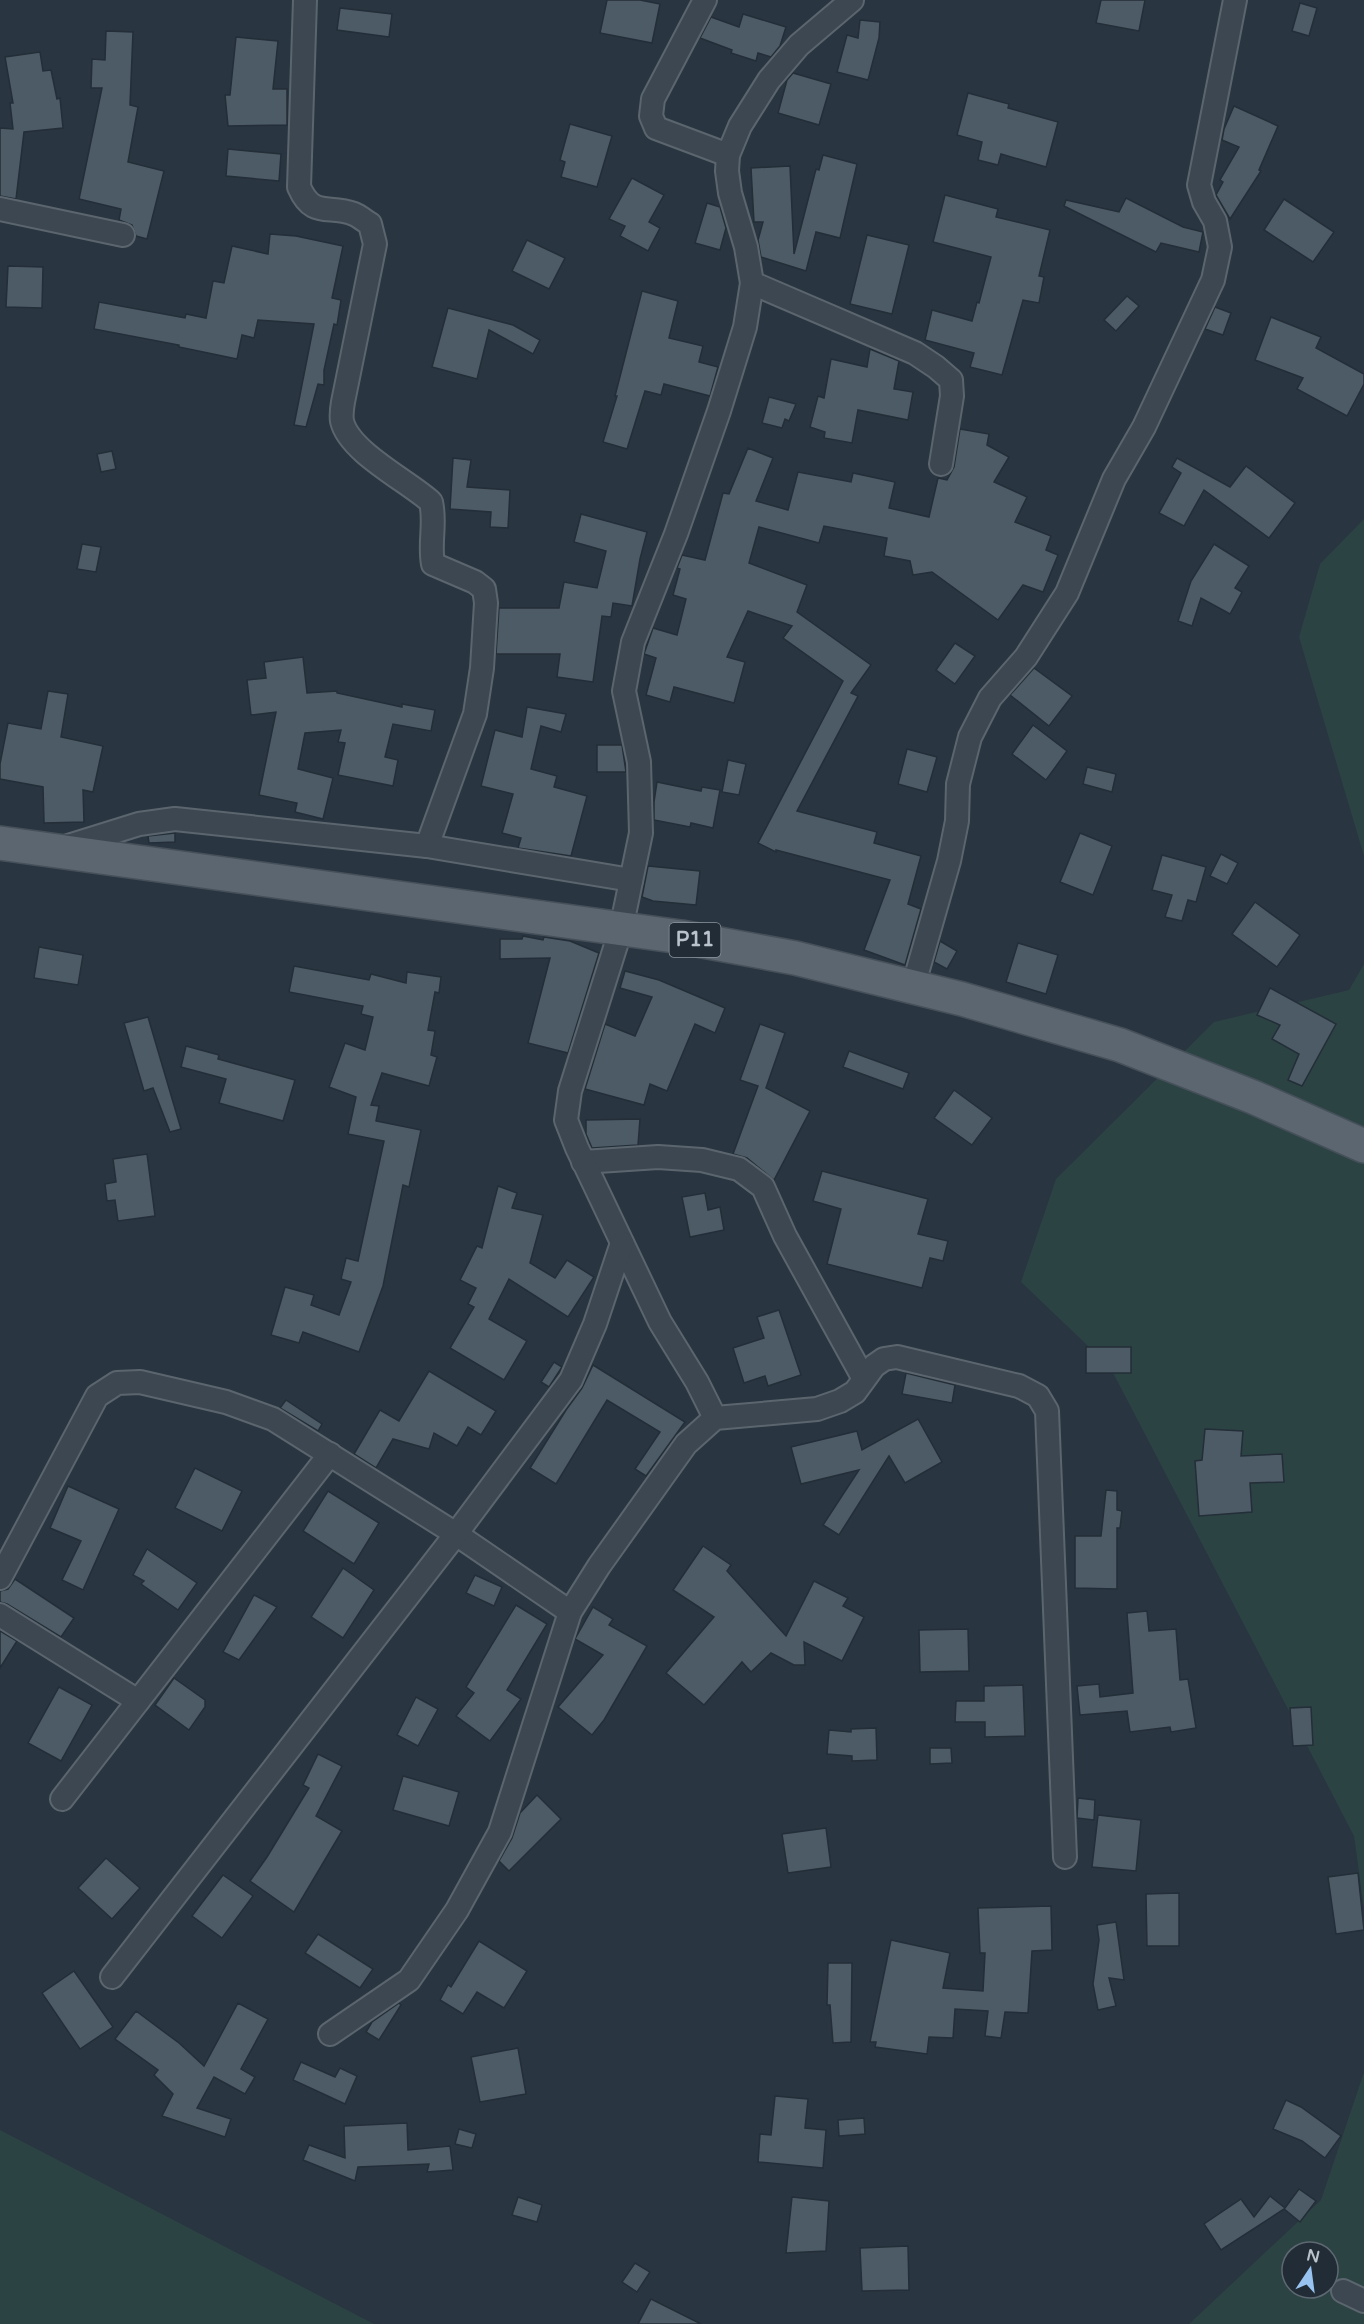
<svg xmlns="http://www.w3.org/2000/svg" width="1364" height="2324" viewBox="0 0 1364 2324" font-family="'Varela Round',sans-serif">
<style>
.green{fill:#2c4343;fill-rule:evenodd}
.building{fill:#4d5b66;stroke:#232e38;stroke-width:1.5}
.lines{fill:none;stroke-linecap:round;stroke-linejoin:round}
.street-casing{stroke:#5b656e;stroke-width:26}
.primary-casing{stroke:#46505a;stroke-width:36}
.street{stroke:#3d4751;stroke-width:22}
.primary{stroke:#5b6670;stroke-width:33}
.labels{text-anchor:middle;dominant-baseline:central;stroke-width:5;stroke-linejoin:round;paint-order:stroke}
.shield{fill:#212c36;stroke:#8c959e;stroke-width:1.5}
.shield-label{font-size:20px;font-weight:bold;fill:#bac2cb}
</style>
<rect width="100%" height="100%" fill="#293541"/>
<!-- green -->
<g class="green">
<path d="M1364,519V856L1299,637L1320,564Z"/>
<path d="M1364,964V1909L1354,1836L1110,1367L1021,1282L1056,1179L1214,1022L1349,990Z"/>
<path d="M1364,2072V2324H1189L1321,2200ZM1292,2252H1328V2288H1292Z"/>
<path d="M0,2130L374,2324H0Z"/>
</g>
<!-- building -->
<g class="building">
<path d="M607,0H640L660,4L652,43L600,33Z"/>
<path d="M1101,0H1145L1139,31L1096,23Z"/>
<path d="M1300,3L1317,8L1309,36L1292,31Z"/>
<path d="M340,8L392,14L389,37L337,30Z"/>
<path d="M743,14L786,27L780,46L771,57L758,53L756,61L731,53L732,50L700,38L711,17L739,27Z"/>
<path d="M860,20L880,22L879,38L868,80L837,72L847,35L858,38Z"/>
<path d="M106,31L133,32L130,105L138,107L128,162L164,171L147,239L136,236L132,225L119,220L121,209L79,199L102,88H91L92,59L105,60Z"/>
<path d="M236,37L278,41L273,89H287V125L228,126L225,95H230Z"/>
<path d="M40,52L43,71L51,70L57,99L60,98L63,128L24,132L16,199L0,196V128L13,129L10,103H13L5,57Z"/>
<path d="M793,73L831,84L819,125L778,113L787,80Z"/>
<path d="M968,93L1009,104L1008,108L1058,122L1046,167L1001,154L998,165L978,160L982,142L957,135Z"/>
<path d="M1234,106L1278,126L1259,170L1261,171L1230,219L1216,195L1223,182L1220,180L1239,147L1222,140L1224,129Z"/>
<path d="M570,124L612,136L597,187L561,177L565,162L560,160Z"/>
<path d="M228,149L281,154L279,181L226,176Z"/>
<path d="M823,155L857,164L840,238L816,232L806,271L761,257L758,240L763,222H754L751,168L790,166L794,254L816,169L819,170Z"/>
<path d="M632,178L664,195L649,222L660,228L648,251L620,236L625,226L609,219Z"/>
<path d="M945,195L998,209L996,217L1050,230L1039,276L1044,277L1039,303L1023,300L1002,375L970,367L974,353L925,340L932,310L972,321L977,302L979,303L991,257L933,242Z"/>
<path d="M1126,198L1183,227L1203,232L1199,252L1161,243L1156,252L1064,206L1066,200L1119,212Z"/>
<path d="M1284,199L1334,232L1313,262L1264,230Z"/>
<path d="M707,203L720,207L726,228L720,250L695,243Z"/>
<path d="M270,234L296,236L343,246L332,298L341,300L337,325L334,324L324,370V385L318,384L306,427L294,425L314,324L258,320L254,338L242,335L237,359L179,347V345L94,329L99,302L185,318L186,314L206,318L213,281L224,283L232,246L268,254Z"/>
<path d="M867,235L909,245L892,314L850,304Z"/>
<path d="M527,240L565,258L549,289L512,271Z"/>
<path d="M8,266L43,267L42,308L6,307Z"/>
<path d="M642,291L678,301L669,338L703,346L699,362L718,367L710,396L664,384L661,395L645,391L627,449L603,442L617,396H615Z"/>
<path d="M1127,296L1139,306L1116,331L1104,320Z"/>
<path d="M1215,307L1231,313L1223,335L1205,329Z"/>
<path d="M448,308L513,325L540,340L533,354L489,330L477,379L432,367Z"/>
<path d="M1271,317L1321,337L1316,348L1364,374V384L1347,416L1297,389L1303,378L1255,360Z"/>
<path d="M870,349L899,361L894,389L913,392L908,420L858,410L852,443L824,438L825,432L810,427L818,396L824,398L831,359L867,367Z"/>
<path d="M769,397L796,404L789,421L785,419L782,428L762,423Z"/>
<path d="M960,429L989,434L987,445L1009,457L994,482L1027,497L1015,522L1051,536L1046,550L1058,555L1043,592L1023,585L998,620L932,572L913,575L910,561L884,556L887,538L824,526L819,543L759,527L749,563L807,585L797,612L871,665L851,693L858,696L797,811L877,832L874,843L921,856L908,904L921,909L905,965L864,950L890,880L776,850V852L758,843L843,681L783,638L792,626L748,611L727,657L745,662L734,703L674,687L670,702L646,695L656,658L644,654L653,628L677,635L686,599L673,595L680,569L677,568L682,555L705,560L723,493L729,494L748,448L773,458L756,501L788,510L798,472L851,482L853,473L895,482L889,508L929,517L938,478L947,480L954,467Z"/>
<path d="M112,451L116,469L101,472L97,454Z"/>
<path d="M453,458L471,460L467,487L510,490L508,528L490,527L491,512L450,509Z"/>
<path d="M1177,458L1230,487L1246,466L1295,503L1269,538L1204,490L1184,526L1159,513L1181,473L1172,467Z"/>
<path d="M581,514L647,532L640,559L632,606L613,603L611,617L602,616L593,682L557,677L560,654H496L499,608H559L564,582L597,588L606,551L574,542Z"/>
<path d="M82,544L101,547L96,572L77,569Z"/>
<path d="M1214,544L1249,566L1235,588L1242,592L1230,614L1201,598L1192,626L1178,621L1191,581Z"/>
<path d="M955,643L975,656L955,684L936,670Z"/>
<path d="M303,657L307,693L337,691V693L402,707V704L435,710L431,731L393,724L385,757L398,760L393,786L338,775L345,743L338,742L341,730L305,733L298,769L333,778L323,819L295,812L297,803L259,795L276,712L251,715L247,680L266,678L264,662Z"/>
<path d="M1034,668L1072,696L1049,726L1010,695Z"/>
<path d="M48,691L68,694L61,737L103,746L93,792L83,790L84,822L44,823L43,787L0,779V764L8,723L41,729Z"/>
<path d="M527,707L566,714L561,732L541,726L531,769L557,776L554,787L587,796L571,856L518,848L521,838L502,833L513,794L481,786L495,730L522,737Z"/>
<path d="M1033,725L1067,751L1046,780L1012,754Z"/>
<path d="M597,745H622L626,772H597Z"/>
<path d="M907,749L937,757L927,792L898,784Z"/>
<path d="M728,760L746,764L739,795L722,792Z"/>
<path d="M1087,767L1116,774L1112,792L1083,784Z"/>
<path d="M657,782L701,791L702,787L720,790L713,828L691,823L690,827L654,820V802Z"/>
<path d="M175,833V842L149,843L148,836Z"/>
<path d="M1080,833L1112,846L1093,895L1060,882Z"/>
<path d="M1221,854L1238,863L1227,884L1210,876Z"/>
<path d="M1162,855L1206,867L1196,902L1188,900L1182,921L1165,917L1172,895L1152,890Z"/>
<path d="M648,866L700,871L696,905L653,901L642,897Z"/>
<path d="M1255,902L1300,935L1277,967L1232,934Z"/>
<path d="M523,936L543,940L544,937L570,941L599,953L568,1053L528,1043L550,958L500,959V939H522Z"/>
<path d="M940,941L957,951L947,969L934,962Z"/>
<path d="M1018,943L1058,955L1046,994L1006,982Z"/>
<path d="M39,947L83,955L78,985L34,978Z"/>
<path d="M294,966L369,980L371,974L406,983L407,972L441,977L439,993L435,992L428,1030L435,1031L431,1055L437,1057L429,1086L382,1073L371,1105L379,1106L376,1121L421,1130L409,1187L403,1185L383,1286L359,1352L303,1332L299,1343L271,1335L285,1287L314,1295L311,1305L339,1315L351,1282L341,1279L346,1258L358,1261L384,1141L348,1134L356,1097L329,1087L345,1043L365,1050L373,1017L361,1014L363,1006L289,992Z"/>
<path d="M625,971L659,980L725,1008L715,1033L695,1024L667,1091L650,1084L644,1105L585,1089L605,1024L635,1036L652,997L620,988Z"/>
<path d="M1270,988L1336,1024L1302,1086L1288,1080L1299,1054L1272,1039L1280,1025L1257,1015Z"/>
<path d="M148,1017L181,1129L170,1132L153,1088L144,1091L124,1023Z"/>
<path d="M760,1024L785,1033L766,1088L810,1111L774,1180L747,1158L733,1154L758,1086L740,1080Z"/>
<path d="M186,1046L219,1055L218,1059L295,1080L283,1121L219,1103L226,1079L181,1067Z"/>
<path d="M849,1051L909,1073L903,1089L843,1067Z"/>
<path d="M954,1090L992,1118L972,1145L934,1118Z"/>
<path d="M640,1119L638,1145L592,1148L586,1134V1120Z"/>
<path d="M147,1154L155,1216L118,1221L115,1200L107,1201L105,1184L116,1182L113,1159Z"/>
<path d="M822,1171L928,1199L918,1234L948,1241L943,1261L930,1258L922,1288L827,1264L841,1209L813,1201Z"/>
<path d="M498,1186L517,1193L512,1208L543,1215L530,1263L555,1278L567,1260L594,1277L568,1317L509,1279L489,1319L527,1341L504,1380L450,1348L474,1307L468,1304L476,1288L460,1280L477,1246L482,1248Z"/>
<path d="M705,1193L708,1210L720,1207L724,1230L690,1237L682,1197Z"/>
<path d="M779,1310L801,1375L768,1386L765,1376L744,1383L733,1348L764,1338L757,1317Z"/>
<rect x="1086" y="1347" width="45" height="26"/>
<path d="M554,1362L562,1367L549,1387L541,1382Z"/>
<path d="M593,1365L685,1422L646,1476L635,1469L660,1432L607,1400L556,1484L530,1468L566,1410L582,1388Z"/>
<path d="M429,1371L496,1411L481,1435L468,1427L457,1446L434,1433L429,1449L393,1439L376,1468L354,1454L380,1410L399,1421Z"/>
<path d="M906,1373L955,1385L952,1403L902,1394Z"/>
<path d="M286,1400L322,1424L318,1431L280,1408Z"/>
<path d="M918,1419L942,1462L905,1483L889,1456L839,1535L823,1525L859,1470L801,1484L791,1447L857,1431L862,1450Z"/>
<path d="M1205,1429L1243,1431L1241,1456L1282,1454L1284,1482L1250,1483L1252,1512L1199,1516L1195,1461L1202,1460Z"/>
<path d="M195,1468L242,1491L222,1531L175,1508Z"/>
<path d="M68,1486L119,1509L83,1590L62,1580L81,1541L50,1528Z"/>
<path d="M1106,1490L1117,1491V1510L1122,1511L1120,1528H1117V1589L1075,1588V1536H1101Z"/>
<path d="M328,1491L379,1523L354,1564L303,1531Z"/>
<path d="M703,1546L731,1565L727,1571L786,1636L814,1581L848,1598L843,1606L864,1617L842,1661L804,1642L805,1665H794L771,1653L751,1672L742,1662L704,1705L666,1673L714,1617L673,1590Z"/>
<path d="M147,1549L197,1583L178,1610L141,1584L144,1581L133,1575Z"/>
<path d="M343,1568L374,1590L343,1638L311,1617Z"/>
<path d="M475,1575L502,1587L494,1606L466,1593Z"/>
<path d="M15,1579L74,1618L61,1637L7,1604L0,1602V1591L8,1589Z"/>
<path d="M254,1595L277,1607L239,1660L223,1652Z"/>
<path d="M516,1605L547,1624L507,1690L521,1699L490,1741L456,1716L474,1693L466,1687Z"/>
<path d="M593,1607L613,1619L609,1625L647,1646L604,1720L592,1735L558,1707L603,1655L575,1639Z"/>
<path d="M1147,1611L1149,1631L1176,1629L1180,1680L1188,1679L1196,1728L1171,1732L1170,1727L1130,1732L1127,1711L1080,1715L1077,1686L1099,1684L1100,1697L1133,1693L1127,1613Z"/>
<path d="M968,1629L969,1671L920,1672L919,1630Z"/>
<path d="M0,1631L17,1641L0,1668Z"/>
<path d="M174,1678L205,1700V1707L189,1730L155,1705Z"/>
<path d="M1023,1685L1025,1736L985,1737V1722H955L956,1701H984V1686Z"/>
<path d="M59,1687L92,1705L61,1761L28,1743Z"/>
<path d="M416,1697L438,1709L418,1746L397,1735Z"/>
<path d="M1311,1707L1313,1745L1293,1746L1290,1708Z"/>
<path d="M876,1728L877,1760L852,1761V1756L827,1754L829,1730L851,1732V1729Z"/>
<path d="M930,1748H951L952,1763L930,1764Z"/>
<path d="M318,1754L342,1766L316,1816L342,1831L294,1912L250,1881L267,1857L309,1788L303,1785Z"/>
<path d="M403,1776L459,1792L449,1826L393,1810Z"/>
<path d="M537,1795L561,1819L509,1871L499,1861L512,1838L520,1813Z"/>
<path d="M1078,1798L1095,1800L1094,1820L1077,1818Z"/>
<path d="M1098,1815L1141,1820L1136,1871L1092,1867Z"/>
<path d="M826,1828L831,1867L788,1873L782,1834Z"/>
<path d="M106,1858L140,1888L112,1919L78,1888Z"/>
<path d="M1358,1873L1364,1930L1336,1934L1328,1877Z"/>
<path d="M223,1875L253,1896L222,1938L192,1916Z"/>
<path d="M1179,1893V1946H1147L1146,1894Z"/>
<path d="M1051,1906L1052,1950L1032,1951L1028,2013L1005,2012L1001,2038L985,2036L988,2011L955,2009L953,2038L929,2037L927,2054L875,2047L876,2042H870L891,1940L950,1953L943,1988L983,1991L985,1953H980L978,1908Z"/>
<path d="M1116,1922L1124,1980L1109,1978L1116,2006L1098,2010L1093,1984L1099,1940L1097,1925Z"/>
<path d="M318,1934L373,1969L360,1988L305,1953Z"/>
<path d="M479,1941L527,1971L504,2008L477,1992L463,2014L440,2000L448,1985L451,1987Z"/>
<path d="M828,1963H852L851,2042L833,2043L830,2005H827Z"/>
<path d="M74,1971L113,2027L80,2049L42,1993Z"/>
<path d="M238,2003L268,2019L241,2069L255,2077L245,2094L214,2077L197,2108L231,2119L225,2137L162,2116L173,2094L154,2075L158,2070L115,2039L136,2011L179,2043L204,2066Z"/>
<path d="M399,2003L401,2005L379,2040L366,2032L372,2022Z"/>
<path d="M518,2048L526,2094L480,2102L471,2057Z"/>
<path d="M301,2062L335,2077L340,2068L357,2076L345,2104L293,2080Z"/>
<path d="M775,2096L808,2099L805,2128L826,2130L823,2168L758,2162L760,2134L771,2135Z"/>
<path d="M1286,2100L1301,2107L1341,2136L1325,2158L1302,2141L1273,2129Z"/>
<path d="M864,2118L865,2134L839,2136L838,2120Z"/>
<path d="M407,2123L408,2150L450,2146L453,2170L427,2172L429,2164L358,2167L355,2181L303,2160L309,2145L345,2158L344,2126Z"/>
<path d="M459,2129L476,2134L472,2148L455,2144Z"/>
<path d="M1299,2189L1316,2201L1300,2222L1284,2209L1221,2250L1204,2224L1241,2199L1254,2217L1270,2196L1285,2208Z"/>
<path d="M518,2197L542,2205L537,2222L512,2215Z"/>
<path d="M792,2197L829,2201L826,2251L786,2253Z"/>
<path d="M908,2246L909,2290L862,2291L860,2248Z"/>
<path d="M635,2263L650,2272L637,2292L622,2282Z"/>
<path d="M651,2299L701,2324H638Z"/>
</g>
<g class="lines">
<!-- street casing -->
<g class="street-casing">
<g id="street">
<path d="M305,0L299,187C313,219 328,204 354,214C359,216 365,221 370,224L375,244L343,402C342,408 341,415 342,421C349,452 408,481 431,502C436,523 429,543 433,564L475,582L484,589L486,603L482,668L475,714L427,846"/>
<path d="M705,0L653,99L651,116L656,128L728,155"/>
<path d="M0,209L123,235"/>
<path d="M752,283L915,353L936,367L951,380L952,396L941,464"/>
<path d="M62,848L139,824L175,819L427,846L631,880"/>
<path d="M913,987L949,861L957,821L958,784L970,737L990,698L1026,657L1067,593L1114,479L1144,427L1213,280L1220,247L1215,221L1204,202L1199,185L1235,0"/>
<path d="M583,1162L658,1157L702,1160L739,1169L763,1187L785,1236L864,1379"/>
<path d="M715,1418L697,1382L660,1322L577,1148L566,1120L570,1091L621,929L641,833L639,762L624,691L633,642L676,534L719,411L745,327L752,283L746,247L730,193L727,171L728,155L740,126L769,80L799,45L852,0"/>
<path d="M0,1578L97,1396L117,1383L140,1382L226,1402L273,1419L456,1534L570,1612"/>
<path d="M0,1615L138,1701"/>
<path d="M62,1799L330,1454"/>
<path d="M112,1977L456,1534L571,1380L595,1324L622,1243"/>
<path d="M330,2034L409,1980L457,1910L500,1832L570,1612L599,1566L686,1444L715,1418L817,1409L840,1401L855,1392L874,1366L884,1359L897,1357L1019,1386L1038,1396L1047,1411L1065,1857"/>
<path d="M1343,2291L1364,2301"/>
</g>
</g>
<!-- primary casing -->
<g class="primary-casing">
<path id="primary" d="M0,843L681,937L795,958L962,999L1120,1045L1253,1097L1364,1146"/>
</g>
<!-- street -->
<use href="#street" class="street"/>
<!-- primary -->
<use href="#primary" class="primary"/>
</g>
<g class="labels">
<!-- shield labels -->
<rect class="shield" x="669.5" y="923" width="51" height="34" rx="4.5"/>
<g class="shield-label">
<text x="695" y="940">P11</text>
</g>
</g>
<!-- north arrow -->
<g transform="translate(1310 2270) rotate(13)"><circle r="28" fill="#212c36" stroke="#5e6872" stroke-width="1.5"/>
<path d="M0-4.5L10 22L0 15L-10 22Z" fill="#98c3f1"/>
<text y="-9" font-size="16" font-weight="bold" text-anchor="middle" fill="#bac2cb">N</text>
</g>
</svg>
